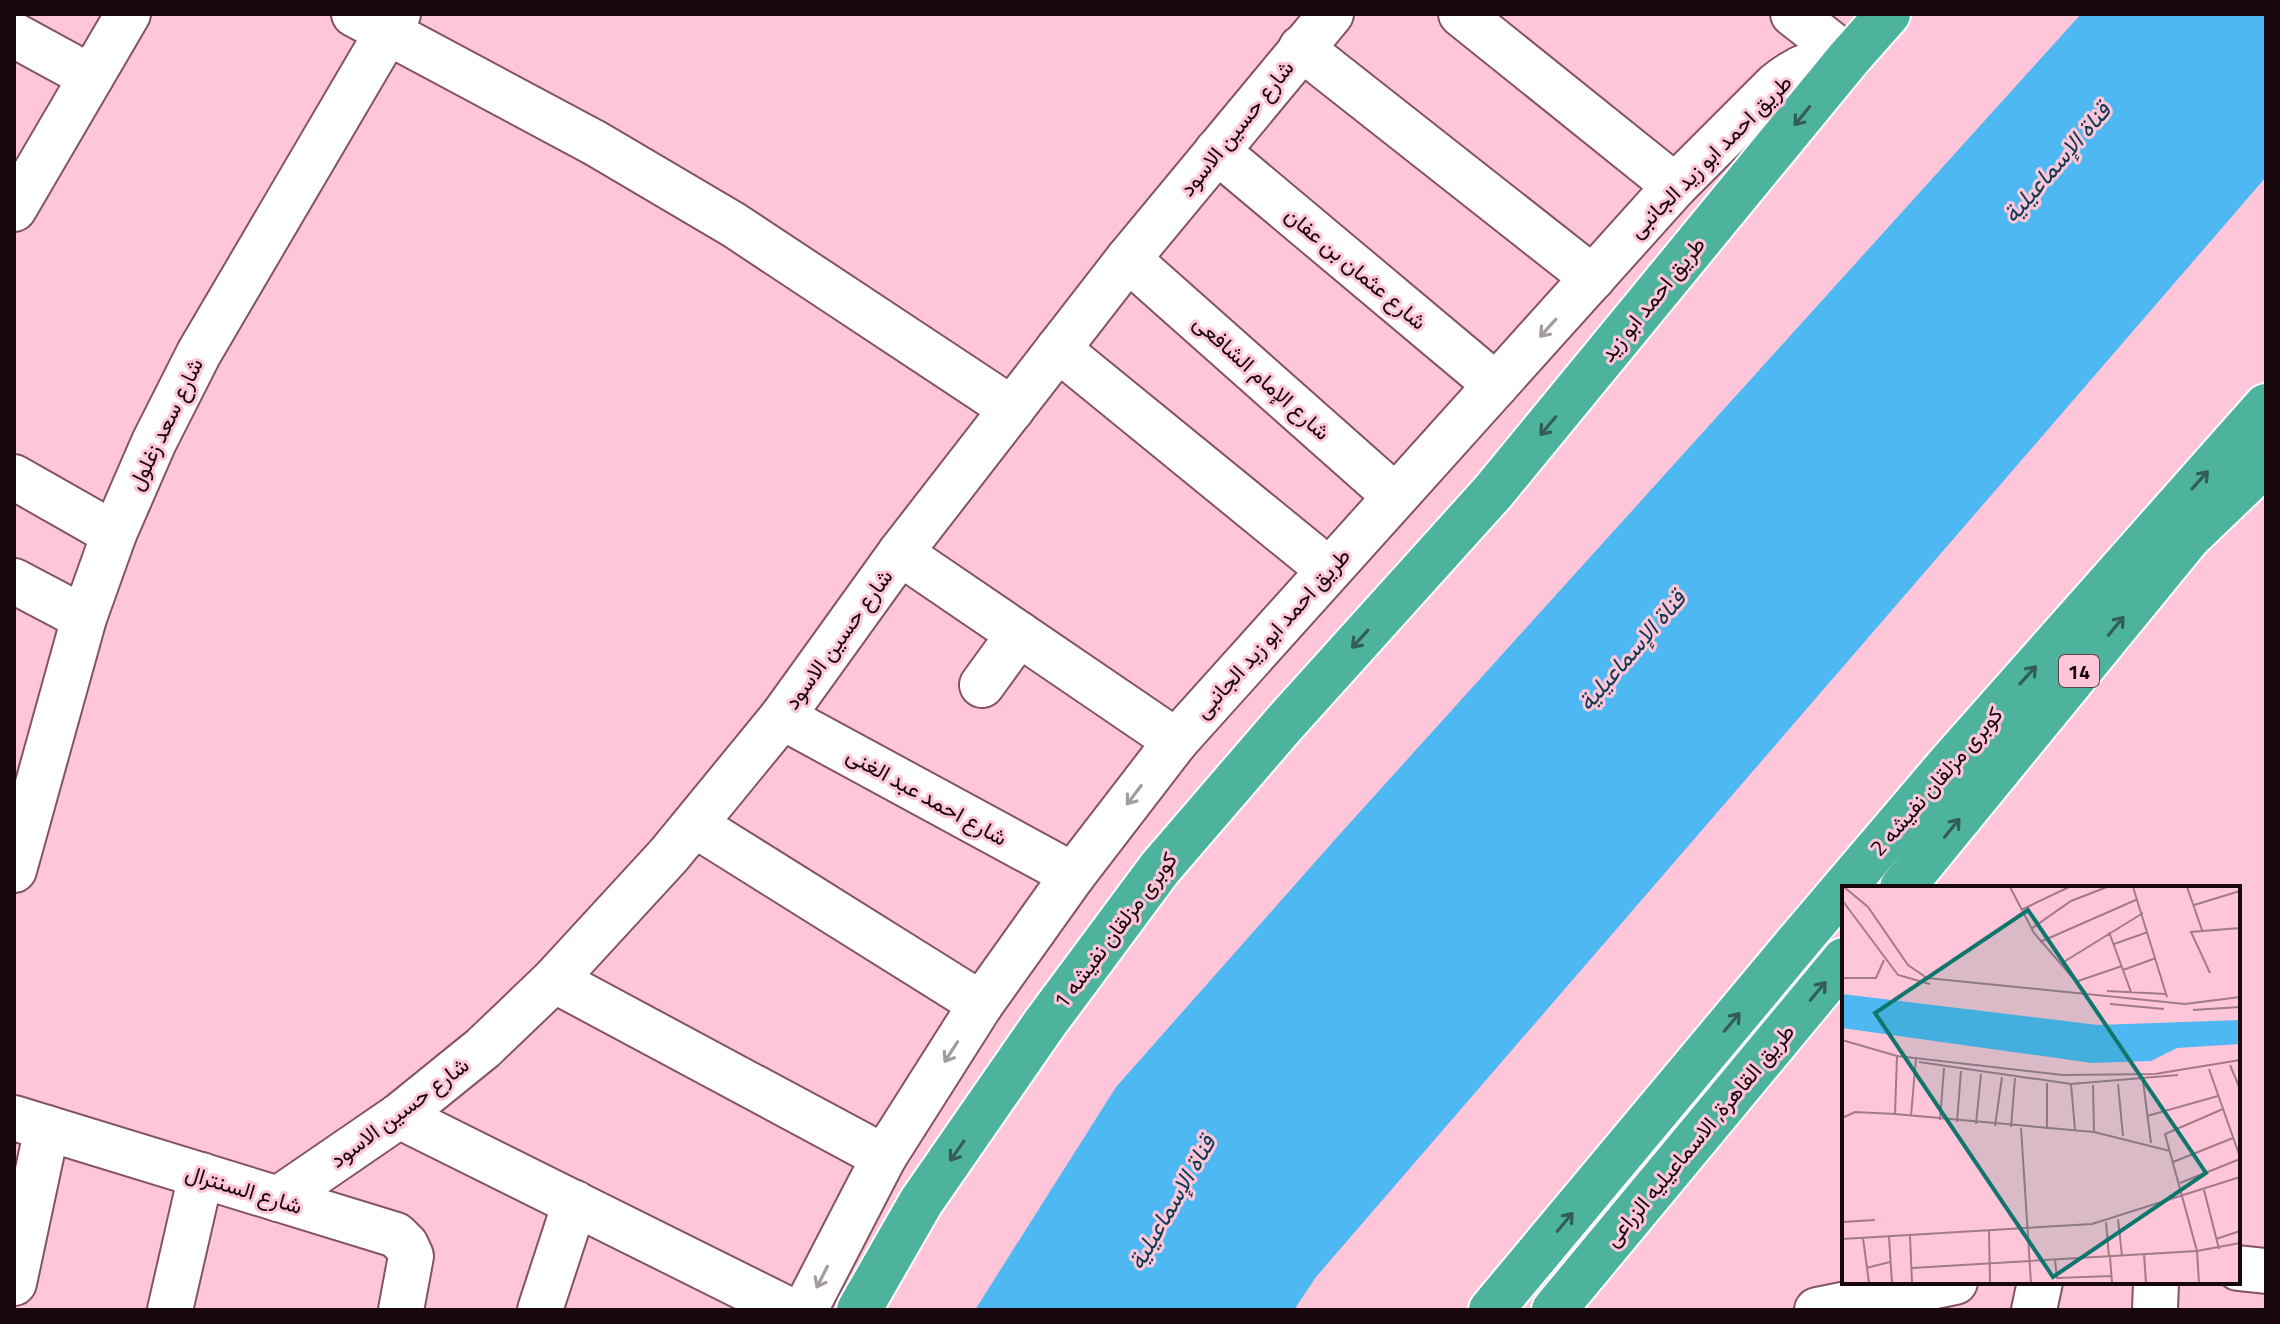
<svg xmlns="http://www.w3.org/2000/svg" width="2280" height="1324" viewBox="0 0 2280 1324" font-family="'Titillium Web',Vazirmatn,sans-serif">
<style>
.water{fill:#4eb8f3}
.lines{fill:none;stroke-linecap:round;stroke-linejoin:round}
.street-casing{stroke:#835365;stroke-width:48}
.highway-casing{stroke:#fff;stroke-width:48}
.street{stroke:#fff;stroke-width:44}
.highway{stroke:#4eb39d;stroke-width:44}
.oneway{stroke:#345d56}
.oneway2{stroke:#a39c9f}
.labels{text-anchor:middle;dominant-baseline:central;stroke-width:6;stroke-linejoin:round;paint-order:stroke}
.shield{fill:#ffc6d9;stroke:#5e404b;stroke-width:2}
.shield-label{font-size:20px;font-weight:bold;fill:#19070e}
.street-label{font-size:22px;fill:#19070e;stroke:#ffc6d9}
.water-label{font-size:24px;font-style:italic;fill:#0d3b52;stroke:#ffc6d9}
.inset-road{fill:none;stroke:#a37a88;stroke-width:2}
.view{fill:#0f766e;fill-opacity:0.15;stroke:#0f766e;stroke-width:4}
.inset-edge{fill:none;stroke:#19070e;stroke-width:4}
</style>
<rect width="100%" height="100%" fill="#ffc6d9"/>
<!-- water -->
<path class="water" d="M2081,14H2266V177L1316,1277L1294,1310H975L1116,1087L1339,835Z"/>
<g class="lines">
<!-- street casing -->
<g class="street-casing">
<g id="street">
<path d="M354,14L595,143L734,225L1012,409"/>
<path d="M1461,14L1675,186"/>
<path d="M1793,14L1849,58"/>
<path d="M14,35L91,77"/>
<path d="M1301,48L1593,278"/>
<path d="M1217,151L1496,385"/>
<path d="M14,209L128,14"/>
<path d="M1128,259L1395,496"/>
<path d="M1058,349L1329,570"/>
<path d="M14,477L114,534"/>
<path d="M900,553L1176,741"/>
<path d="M14,581L84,618"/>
<path d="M982,685L1019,634"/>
<path d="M782,717L1073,875"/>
<path d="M695,825L981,1004"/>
<path d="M14,870L84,618L114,534L154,442L199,353L398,14"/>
<path d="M554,980L884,1157"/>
<path d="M399,1116L789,1310"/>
<path d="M14,1118L396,1235L406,1245L411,1256L401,1310"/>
<path d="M278,1199L399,1116L483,1048L554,980L669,855L782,717L900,553L1128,259L1331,14"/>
<path d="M2238,1268L2266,1271"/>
<path d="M14,1283L47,1128"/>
<path d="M170,1310L201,1175"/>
<path d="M540,1310L575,1203"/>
<path d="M805,1310L884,1157L981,1004L1073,875L1176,741L1675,186L1776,85C1799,66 1820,58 1849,58"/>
<path d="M1817,1310L1955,1282"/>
<path d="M2034,1310L2040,1282"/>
<path d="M2155,1310L2156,1282"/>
</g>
</g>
<!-- highway casing -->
<g class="highway-casing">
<g id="highway">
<path d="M1902,888L2188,538L2266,463"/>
<path d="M859,1310L921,1202L1045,1023L1160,868L1283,725L1493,492L1849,58L1888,14"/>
<path d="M1491,1310L1803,936L1951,762L2266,406"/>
<path d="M1554,1310L1844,960"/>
</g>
</g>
<!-- street -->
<use href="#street" class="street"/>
<!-- highway -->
<use href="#highway" class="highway"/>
</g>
<!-- one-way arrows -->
<defs><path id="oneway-shaft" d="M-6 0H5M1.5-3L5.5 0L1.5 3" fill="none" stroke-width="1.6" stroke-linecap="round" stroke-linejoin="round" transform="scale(2)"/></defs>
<g class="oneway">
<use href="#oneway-shaft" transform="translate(1802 116) rotate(129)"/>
<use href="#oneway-shaft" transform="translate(1548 426) rotate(130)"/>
<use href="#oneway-shaft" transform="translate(2200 480) rotate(-48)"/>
<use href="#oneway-shaft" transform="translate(2116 626) rotate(-51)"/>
<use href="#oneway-shaft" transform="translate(1360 639) rotate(132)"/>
<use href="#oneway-shaft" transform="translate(2028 675) rotate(-48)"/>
<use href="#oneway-shaft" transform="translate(1952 828) rotate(-51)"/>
<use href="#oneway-shaft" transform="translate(1818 991) rotate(-50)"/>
<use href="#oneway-shaft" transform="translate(1732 1022) rotate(-50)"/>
<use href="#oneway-shaft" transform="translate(957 1151) rotate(125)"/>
<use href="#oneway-shaft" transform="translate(1565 1222) rotate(-50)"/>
</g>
<g class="oneway2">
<use href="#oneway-shaft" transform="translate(1548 328) rotate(132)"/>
<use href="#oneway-shaft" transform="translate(1134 795) rotate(127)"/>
<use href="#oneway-shaft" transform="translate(951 1052) rotate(123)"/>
<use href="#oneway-shaft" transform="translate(822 1277) rotate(117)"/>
</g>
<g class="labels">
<!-- shield labels -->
<rect class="shield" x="2059" y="655" width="40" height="32" rx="6"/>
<g class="shield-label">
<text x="2079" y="671">14</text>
</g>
<!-- street labels -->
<g class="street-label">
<text transform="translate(1236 128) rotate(-51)">شارع حسين الاسود</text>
<text transform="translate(1710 156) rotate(-45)">طريق احمد ابو زيد الجانبى</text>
<text transform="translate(1356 268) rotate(40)">شارع عثمان بن عفان</text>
<text transform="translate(1652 299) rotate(-51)">طريق احمد ابو زيد</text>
<text transform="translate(1262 377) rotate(42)">شارع الإمام الشافعى</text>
<text transform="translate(165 424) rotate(-64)">شارع سعد زغلول</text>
<text transform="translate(1272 633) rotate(-48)">طريق احمد ابو زيد الجانبى</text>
<text transform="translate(838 639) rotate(-54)">شارع حسين الاسود</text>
<text transform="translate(1936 781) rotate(-49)">كوبرى مزلقان نفيشه 2</text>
<text transform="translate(927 796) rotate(29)">شارع احمد عبد الغنى</text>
<text transform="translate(1115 930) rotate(-53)">كوبرى مزلقان نفيشه 1</text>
<text transform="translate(399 1112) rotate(-37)">شارع حسين الاسود</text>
<text transform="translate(1699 1135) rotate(-50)">طريق القاهرة, الاسماعيليه الزراعى</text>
<text transform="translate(244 1189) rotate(17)">شارع السنترال</text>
</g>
<!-- water labels -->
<g class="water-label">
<text transform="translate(2056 162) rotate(-49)">قناة الإسماعيلية</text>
<text transform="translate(1631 650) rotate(-49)">قناة الإسماعيلية</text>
<text transform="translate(1171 1202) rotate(-60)">قناة الإسماعيلية</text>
</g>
</g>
<!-- overview -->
<g transform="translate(1842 886)">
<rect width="398" height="398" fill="#ffc6d9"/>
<path d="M0,108L256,139L398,134V158L335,162L309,175L250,177L0,142Z" fill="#4eb8f3"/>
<path class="inset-road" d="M2,1L26,21L66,79L85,92L343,118L398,111M168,1L192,47L244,107M291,1L325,111M345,1L360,44M0,14L56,89L88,98M352,19L398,5M179,24L227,1M189,43L229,15L265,1M267,46L289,106M198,56L296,13M272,58L306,46M220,77L301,27M281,84L314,72M368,87L349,46L398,42M0,92H34L42,74M236,95L280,80M265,105L324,108M268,118L322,123M351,124L398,121M0,154L55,170L221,189L313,188L398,174M77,176L229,198L336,189M388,179L398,203M367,183L398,271M301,195L309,257M229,198L233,244M276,198L281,250M251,199L252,246M53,228L55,170M69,230L74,172M305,230L376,210M0,232L13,226L53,228L252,246L328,265M98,234L102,182M115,236L119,185M134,238L139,188M153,240L160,191M169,241L173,192M179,242L189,397M205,243V197M331,276L391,252M338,297L398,273M362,304L377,363M276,333L280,370M0,336L33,334M264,336L267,371M147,345L148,397M68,350L70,397M47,351L50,397M21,352L27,397M0,353L250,338L398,291M374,353L398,345M302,368L304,397M268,371L270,397M213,374L215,392L269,390M24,382L48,376M70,382L355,365L398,357M357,397L355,365L323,248L381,223"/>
<path class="view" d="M186,24L364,287L211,391L33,127Z"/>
<rect width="398" height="398" class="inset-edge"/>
</g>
<!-- border -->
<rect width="2280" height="1324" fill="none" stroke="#19070e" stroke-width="32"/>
</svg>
